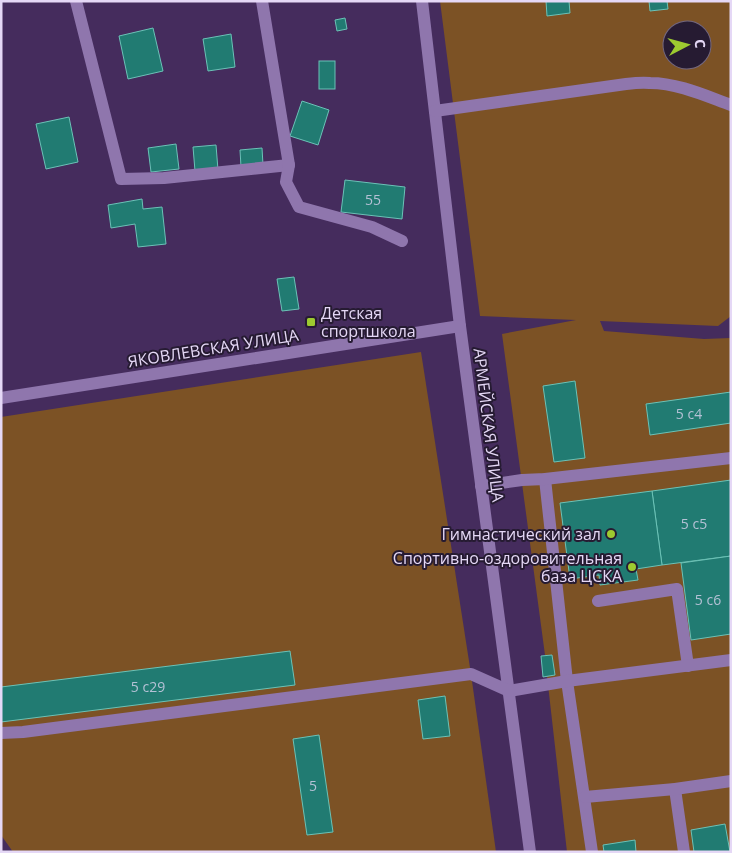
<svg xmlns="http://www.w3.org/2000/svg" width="732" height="853" viewBox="0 0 732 853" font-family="'Open Sans',sans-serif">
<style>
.green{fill:#7c5225;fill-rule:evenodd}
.building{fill:#217b72;stroke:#6bc2b7}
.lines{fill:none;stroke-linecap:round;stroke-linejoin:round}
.minor{stroke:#8f76ad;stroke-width:12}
.poi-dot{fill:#9dca30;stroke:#261b32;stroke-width:2}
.labels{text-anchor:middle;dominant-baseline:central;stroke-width:4;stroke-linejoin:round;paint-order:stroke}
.number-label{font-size:14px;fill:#b4c1d5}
.poi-label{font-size:16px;fill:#e5d8f6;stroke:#261b32;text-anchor:end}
.street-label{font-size:16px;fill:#e5d8f6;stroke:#261b32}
</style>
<rect width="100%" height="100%" fill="#452c5d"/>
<!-- green -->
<g class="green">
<path d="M440,1H731V316L718,326L600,321L604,331L704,339L731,338V852H567L547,676L555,675L552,655H545L502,334L576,320L480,316ZM672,30H702V60H672Z"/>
<path d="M421,352L471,674L496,852H13L1,835V417Z"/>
</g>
<!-- building -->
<g class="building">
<path d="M546,1H569L570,13L547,16Z"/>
<path d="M649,1H667L668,9L650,11Z"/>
<path d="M345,18L347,29L337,31L335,20Z"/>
<path d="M153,28L163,71L128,79L119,36Z"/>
<path d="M231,34L235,67L208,71L203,39Z"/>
<rect x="319" y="61" width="16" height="28"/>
<path d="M302,101L329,110L318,145L290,136Z"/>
<path d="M69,117L78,162L46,169L36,124Z"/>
<path d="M176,144L179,169L151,172L148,148Z"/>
<path d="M216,145L218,170L195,171L193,147Z"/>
<path d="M262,148L263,165L241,167L240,150Z"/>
<path d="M345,180L405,187L402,219L341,212Z"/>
<path d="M142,199L143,209L162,207L166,244L138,247L135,224L111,228L108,205Z"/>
<path d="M294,277L299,309L282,311L277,279Z"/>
<path d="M575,381L585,458L554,462L543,386Z"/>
<path d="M731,392V423L650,435L646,404Z"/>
<path d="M731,480V556L662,565L652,491Z"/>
<path d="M652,491L662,565L636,569L638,580L600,585L599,575L570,579L560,503Z"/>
<path d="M731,556V634L691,640L681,563Z"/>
<path d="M290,651L295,685L1,722V687Z"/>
<path d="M552,655L555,675L543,677L541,656Z"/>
<path d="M445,696L450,736L423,739L418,700Z"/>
<path d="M319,735L333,832L307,835L293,739Z"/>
<path d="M725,824L730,852H694L691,830Z"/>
<path d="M635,840L636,852H604L603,845Z"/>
</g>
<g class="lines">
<!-- minor -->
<g class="minor">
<path d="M76,1L121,179L164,178L289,165"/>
<path d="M262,1L289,165L286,182L299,207L372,227L402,241"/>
<path d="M422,1L460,326L530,852"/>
<path d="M435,111L626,84C634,83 642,82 650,83C678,83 706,96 731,105"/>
<path d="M1,398L460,326"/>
<path d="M545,479L567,681L592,852"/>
<path d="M481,486L522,480L545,479L731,458"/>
<path d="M598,601L677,589L688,666"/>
<path d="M1,733L23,732L471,674L509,691L567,681L731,660"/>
<path d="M675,789L684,852"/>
<path d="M585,797L675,789L731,781"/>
</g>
</g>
<!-- markers -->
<g class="poi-dot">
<rect x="306" y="317" width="10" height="10" rx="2.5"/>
<circle cx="611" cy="534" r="5"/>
<circle cx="632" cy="567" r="5"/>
</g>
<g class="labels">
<!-- number labels -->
<g class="number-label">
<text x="373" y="199">55</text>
<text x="689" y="413">5 с4</text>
<text x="694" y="523">5 с5</text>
<text x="708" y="599">5 с6</text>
<text x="148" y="686">5 с29</text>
<text x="313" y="785">5</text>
</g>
<!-- poi labels -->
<g class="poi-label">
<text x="321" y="313" text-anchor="start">Детская<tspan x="321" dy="18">спортшкола</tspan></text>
<text x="601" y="534">Гимнастический зал</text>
<text x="622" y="558">Спортивно-оздоровительная<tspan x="622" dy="18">база ЦСКА</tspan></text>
</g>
<!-- street labels -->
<g class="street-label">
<text transform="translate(213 348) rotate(-9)">ЯКОВЛЕВСКАЯ УЛИЦА</text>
<text transform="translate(489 425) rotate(83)">АРМЕЙСКАЯ УЛИЦА</text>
</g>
</g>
<!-- border -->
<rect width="732" height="853" fill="none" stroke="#e5d8f6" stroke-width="5"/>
<!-- north arrow -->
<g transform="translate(687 45) rotate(84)"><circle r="24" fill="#261b32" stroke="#726780"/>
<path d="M0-4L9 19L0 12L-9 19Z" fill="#9dca30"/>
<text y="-8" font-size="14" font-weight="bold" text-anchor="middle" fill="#e5d8f6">С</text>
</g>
</svg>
